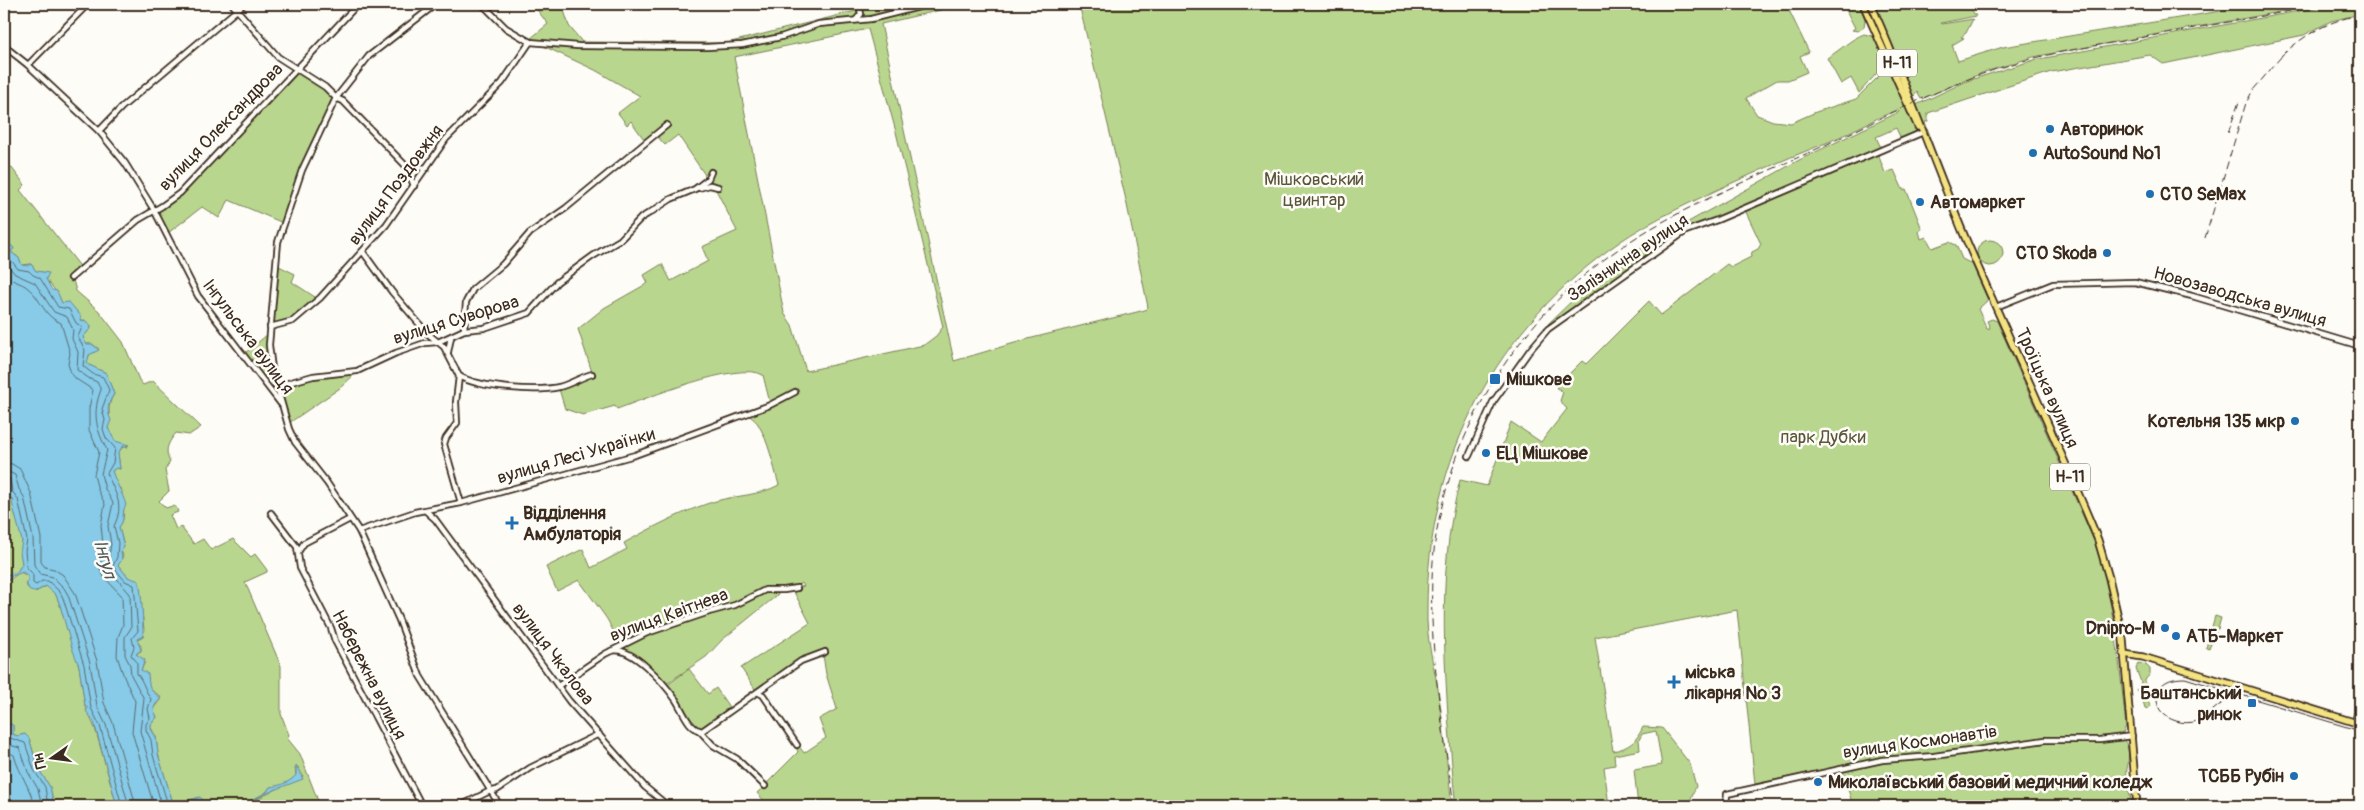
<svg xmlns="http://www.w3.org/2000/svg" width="2364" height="810" viewBox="0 0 2364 810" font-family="Pangolin,sans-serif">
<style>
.green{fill:#b9d68e;stroke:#7a8056;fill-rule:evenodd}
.water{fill:#87cbe8;stroke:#698b97}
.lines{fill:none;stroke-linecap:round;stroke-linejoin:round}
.shore{stroke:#596a6f;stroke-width:1}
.minor-casing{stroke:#3b2a1e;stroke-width:8}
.major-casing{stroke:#3b2a1e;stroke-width:9}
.minor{stroke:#fdfcf7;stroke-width:4.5}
.major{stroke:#f4e382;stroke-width:5.5}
.tram{stroke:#3b2a1e;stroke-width:1}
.rail{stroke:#3b2a1e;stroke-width:1;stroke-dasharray:8 4;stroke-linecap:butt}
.poi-dot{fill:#1f6fb2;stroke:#fdfcf7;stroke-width:2}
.labels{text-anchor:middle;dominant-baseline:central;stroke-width:5;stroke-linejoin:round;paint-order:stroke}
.shield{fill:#fdfcf7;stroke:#75695f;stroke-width:1}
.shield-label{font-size:16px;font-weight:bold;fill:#3b2a1e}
.street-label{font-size:18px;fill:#3b2a1e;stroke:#fdfcf7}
.poi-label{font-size:18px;font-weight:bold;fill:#3b2a1e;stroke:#fdfcf7;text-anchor:start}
.park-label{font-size:18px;fill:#5a553a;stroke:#fdfcf7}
.water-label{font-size:19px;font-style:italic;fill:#525a5b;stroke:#fdfcf7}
</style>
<rect width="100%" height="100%" fill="#fdfcf7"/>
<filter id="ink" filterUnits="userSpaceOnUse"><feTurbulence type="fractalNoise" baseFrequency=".02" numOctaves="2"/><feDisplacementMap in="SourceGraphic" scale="10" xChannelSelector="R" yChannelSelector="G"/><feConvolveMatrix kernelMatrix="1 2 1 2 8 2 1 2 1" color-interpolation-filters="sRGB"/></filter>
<g filter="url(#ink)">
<!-- green -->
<g class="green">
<path d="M537,4H562L569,26L582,42L727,43L856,11L858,5L860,13L853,19L730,45H579L530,39L548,24L534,6Z"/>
<path d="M863,4H882L883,5L924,4L865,18L863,15Z"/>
<path d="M940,4H966L881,24L954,361L1028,339L1145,310L1148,307L1126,200L1079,4H1786L1809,52L1800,56L1807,72L1788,80H1777L1746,98L1757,115L1773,121L1791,123L1816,112L1856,99L1879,76L1890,70L1917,131L1901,139L1896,128L1876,137L1881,148L1717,219L1682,232L1549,327L1548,324L1579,294L1631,254L1801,159L1899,112L1898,110C1872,119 1847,135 1821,145C1780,161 1740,179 1700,198C1673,211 1646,224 1621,241C1495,328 1427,457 1427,610C1426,637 1433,662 1438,689C1444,728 1447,767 1452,806H769L757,793L798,752L796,746L798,745L804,753L826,738L819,719L837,709L826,674L823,655H813L757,692L741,668L810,623L793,590L804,586L802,583L790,589L774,588L620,644L607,619L579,580L557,591L546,567L583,549L591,568L627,549L624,543C651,528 687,509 716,501C738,495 758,496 779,485C773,465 769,442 758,424C755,419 750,418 747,412L770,403L763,375C739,360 645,399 617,409L615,406L583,415L565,409L559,389L574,378L592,372L578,329L604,308L648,283L644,275L662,264L671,281L708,261L702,247L737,231L715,188L711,186L695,190L707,178L678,135L665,145L655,134L646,142L631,121L627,125L618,113L640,96L595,70L539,44L743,46L820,25ZM868,29L896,132L943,327L936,336L924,345L806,371L792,325L784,313L734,57Z"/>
<path d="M1843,4H1859L1865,19L1864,27L1858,31L1852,30L1855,28Z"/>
<path d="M1874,4H1967L1976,16L1941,23L1942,24L1973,19L1966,33L1961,37L1964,38L1952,45L1958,61L2003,47L2263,4H2323L2033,57L1982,73L1921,99L1917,92L1914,96V101Z"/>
<path d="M2337,4H2360V14L2331,21L2304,35L2163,64L2150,55L2051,72L1928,113V121L1925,122L1930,136L1927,137L1916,105L1967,81L2034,60Z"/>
<path d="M1864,34L1876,37L1886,63L1859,93L1851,78L1841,84L1827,58C1842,49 1849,40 1864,34Z"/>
<path d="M296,72C309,78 332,86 332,102L307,155L283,223L229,200L219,218L202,207L168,233L159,214L160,209L171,202Z"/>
<path d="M1878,154L1885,173L1894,170L1903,190L1906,189L1922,229L1919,231L1921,239L1926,237L1932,248L1949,242L1956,245L1962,259L1972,264L1988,300L1978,309L1987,329L1990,328L1987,321L1992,319L1997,321L2094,541C2115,602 2119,663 2126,726L2123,733L2115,736V739L2124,740C2134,754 2124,769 2127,783C2129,791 2131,798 2132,806H1853L1841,766L1755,784L1737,610L1595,637L1613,751C1629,748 1636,742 1643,727L1662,728L1690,764L1696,786L1688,806H1638L1634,770L1662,765L1656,731L1642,734L1639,740L1640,750L1614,755L1615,765L1604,767L1609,806H1456C1452,776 1451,746 1448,715C1443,634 1440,559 1460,480L1487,486L1511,422L1541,442L1567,409L1560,401L1563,392L1556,387L1582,361L1586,364L1649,301L1661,315L1727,264L1731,267L1751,257L1752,252L1758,249L1761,244L1745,210Z"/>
<path d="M4,158L25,185L20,190L83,270L73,280L76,291L99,311L123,342L139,380L143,385L153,381L201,427L189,435L176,433C168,443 164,450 170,462L165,470L169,491L159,501L166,508L172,506L176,507L178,512L170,515L176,529L181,527L194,544L203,539L211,550L233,539L251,557L255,554L267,570V572L245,582L281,666V714L289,735L287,738L300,754L320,806H243L303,776L298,767L295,768L296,775C291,782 279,787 270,787C256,808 224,806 202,806L203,802L200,797L179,803L172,800L158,754L156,737L150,726L157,717L153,709L160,700V696L151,690L147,681L149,678L141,670L145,662L136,654L141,651V646L136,640L143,636L144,630L139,583L128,577L118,565L123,556L121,550L124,547L119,527C128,516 121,503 122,490L116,485L112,471L116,468L120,469L118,453L123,447H128L115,441L108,428C112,415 105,408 114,394L106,373L87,364L89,355L99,349L92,344H86L83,337L91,328C90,321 85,321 79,320L81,317L76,310L62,303L57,293L46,279L47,273L36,271L31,264L22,265L19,258L11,252L14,248L4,240Z"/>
<circle cx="1990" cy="253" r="13"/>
<path d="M277,265L295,274L292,282L318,299L298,317L273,325Z"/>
<path d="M268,334L271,374L265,378L244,354Z"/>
<path d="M357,372L340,388L289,423L281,392L283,387L314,377Z"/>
<path d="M4,473L7,483L6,493L14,500C13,514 21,528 22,542C23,549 20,555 22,564L17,572L4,576Z"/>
<path d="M20,572L28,576L29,580L26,583L27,587L35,592L47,586L56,595L60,605L79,666L85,706L95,728L117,806H54L50,787L38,768L29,738L25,734L17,736L13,734V726C1,719 3,705 7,695L4,690V584Z"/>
<path d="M765,591L781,592L722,640L706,657L666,684L638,658L620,648L648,634L728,608Z"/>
<path d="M2215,616L2221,618L2218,629H2215L2214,631L2216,632L2213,636L2214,641H2212L2209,649L2206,648Z"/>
<path d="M2138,663L2146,665L2150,669V674L2145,680L2147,699L2151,706L2148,709L2145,708L2141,694L2137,691L2141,682L2136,669Z"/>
<path d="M689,669L708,694L716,688L731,710L702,730C686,726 675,700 666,686Z"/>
</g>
<!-- water -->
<g class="water">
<path d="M4,240L14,248L11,252L19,258L22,265L27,266L31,264L36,271L49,273L46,279L52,290L57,291L62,303L69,302L81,316L80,320C85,321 90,322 91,328L83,337L86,344H92L99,350L89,355L87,364L106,373L114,394C108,403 106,410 111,420L108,428L115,441L129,445L122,447L118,453L120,469L116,468L112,471C117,485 122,492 126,505C121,511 126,520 119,527L124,547L121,551L122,560L118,565L128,577L139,581C142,595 143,621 143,636L137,639L141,650L136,654L145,660L141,670L148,674C149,687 149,690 161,698C155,705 151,707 157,717L151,724V729L156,737L158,754L172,800L179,803L200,797L203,800L202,806H200L201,802L198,799L175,806H117L94,722L86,711L88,708L85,706L79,666L72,648L60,605L56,595L46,586L35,592L30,591L26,583L28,580V576L23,572L12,576L4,584V576L17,572L22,564L20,552L22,541L12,503L14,500L6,495L4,473Z"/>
<path d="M4,715L9,724L13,725V734L17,736L25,734L29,738L38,768L50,787L54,806H4Z"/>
<path d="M296,765L303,779L274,790L240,806L267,792L270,787C279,786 291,782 296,775Z"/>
</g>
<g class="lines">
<!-- shore -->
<g class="shore">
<path d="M4,246L7,255L18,269L29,271L33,275L40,278L58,307L69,309L76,323L82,327L78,337L85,350L83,366L93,374L103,377L109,390L102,409L105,420L103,429L106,438L115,448L113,463L107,473C115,494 125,504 114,526L118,543L117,557L113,566L125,581L134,585L138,631L132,638L134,647L131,655L137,662V674C143,680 145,691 151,699L148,709L150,718L146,724V730L151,740L153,755L167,802L171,806"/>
<path d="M4,261L15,274L35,283L54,312L67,317L73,330L72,339L78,352L77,370L90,379L97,382L101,390C92,412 96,430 107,450L101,474L105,489L113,503L108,526L111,544L107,567L130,594L131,628L125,637V655L130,665L131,675L144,699L140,731L162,806"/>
<path d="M4,272C10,283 21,281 29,289C42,300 43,316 61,323L70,353L68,364L71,373L76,379L93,390L89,408V430L99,452L94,475L98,490L105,504L101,525L103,545L100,569L104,577L122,596L123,625L118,637L117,656L124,677L135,701L132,732L154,806"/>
<path d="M4,463L12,464L20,469L31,493L41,538V562L45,567L54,569L63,575L75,593L97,661L104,703L113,723L136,806"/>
<path d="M4,470L15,475L19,489L24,497L33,538L34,565L40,574L53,577L64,588L68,595L90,663L97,706L106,725L129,806"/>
<path d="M4,476L10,479L12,491L18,499L27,540L25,551L27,568L33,574V583L36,585L42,581H48L60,592L63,598L84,665L91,708L100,726L122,806"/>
<path d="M4,725L10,738L25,743L34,770L45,787L48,806"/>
<path d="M4,739L10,745L20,748L28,772L38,789L42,806"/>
<path d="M4,750L14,755C19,774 31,788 34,806"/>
</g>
<!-- minor casing -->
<g class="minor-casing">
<g id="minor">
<path d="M232,4L278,57L325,87L336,98L343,101L406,166L414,186"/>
<path d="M436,4L369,56L336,98L302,170L278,242L269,345L272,369L289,429L295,442L327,483L359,531L399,620L420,676L500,806"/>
<path d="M482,4L506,28L530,42L578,46L707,47L742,45L781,37L819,24L871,19L931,4"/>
<path d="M856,20L861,14L859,4"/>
<path d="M4,46L28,65L99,131L125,163L154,210L198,296L281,404"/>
<path d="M28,65L88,4"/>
<path d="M99,131L122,107L244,4"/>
<path d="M406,166L427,168"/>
<path d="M699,188L710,185L718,187"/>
<path d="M363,252L392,292L427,333L444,347L459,376L456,402L457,423L446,438L444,444L461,503"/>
<path d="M71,278L138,220L162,206L180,193L358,4"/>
<path d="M1996,307L2053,284L2135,282L2192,296L2360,346"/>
<path d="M270,327L293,321L320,298L386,225L446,139L502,83L530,42"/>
<path d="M464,330L466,302L473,289L503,264L530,233L566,208L667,125"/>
<path d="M448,352L451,337"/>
<path d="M459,376C479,388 537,392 559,387C571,384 581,377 592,374"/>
<path d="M277,386L313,376L357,371L396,353L425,343L438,342L464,330L484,328L529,313L557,282L593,256L620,240L641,218L651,212L671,199L695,189L708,179L711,172"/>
<path d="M1469,456L1493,402L1530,350L1548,329L1686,231L1717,220L1921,133"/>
<path d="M426,511L435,519L569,701L645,787L668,806"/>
<path d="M271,513L297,547L300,568L331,628L335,641L422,806"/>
<path d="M359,531L415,512L461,503L635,455L770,405L795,392"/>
<path d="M298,552L304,543L350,519"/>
<path d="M611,651C631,645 664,683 676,700C682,709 689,730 702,731L801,661L825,652"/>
<path d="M558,686L605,654L647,633L709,612L735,605L765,590H784L797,588"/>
<path d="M759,693L763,695L797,745"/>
<path d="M2355,722L2360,704"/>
<path d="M699,730L713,745L737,759L765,786"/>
<path d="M460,806L488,792L497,790L530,768L599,734"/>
<path d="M1726,806L1727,794L1882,760L1934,756L2045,740H2100L2132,736"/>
</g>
</g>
<!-- major casing -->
<g class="major-casing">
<g id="major">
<path d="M1863,4L1918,127"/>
<path d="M1871,4C1905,80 1932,158 1964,235C2008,337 2056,438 2098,540L2109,578L2123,639L2137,806"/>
<path d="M2124,654L2143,657L2360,724"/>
</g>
</g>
<!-- minor -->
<use href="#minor" class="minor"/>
<!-- major -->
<use href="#major" class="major"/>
<!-- tram -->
<path class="tram" d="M2242,698C2216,694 2207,731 2176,721C2169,719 2164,715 2160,710C2157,704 2156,697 2158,691C2163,680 2174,678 2185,678L2360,731"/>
<!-- rail -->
<g class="rail">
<path d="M2281,56C2304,35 2329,20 2360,15"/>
<path d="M2228,133L2239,102"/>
<path d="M2205,238L2246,103L2253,90L2286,51"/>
<path d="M1454,806C1442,718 1421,612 1438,524C1463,398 1540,293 1650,229C1704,198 1762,174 1819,148C1883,118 1947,83 2016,63C2058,51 2102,45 2145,37C2206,26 2268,15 2329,4"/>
</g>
</g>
</g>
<!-- markers -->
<g class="poi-dot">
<circle cx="2050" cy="129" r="5"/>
<circle cx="2033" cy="153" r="5"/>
<circle cx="2150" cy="194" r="5"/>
<circle cx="1920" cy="202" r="5"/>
<circle cx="2107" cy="253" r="5"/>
<rect x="1489" y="373" width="12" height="12" rx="2.5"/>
<circle cx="2295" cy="421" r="5"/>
<circle cx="1486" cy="453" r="5"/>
<path d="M509.5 515.5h5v5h5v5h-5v5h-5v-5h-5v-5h5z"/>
<circle cx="2165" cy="628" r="5"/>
<circle cx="2176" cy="636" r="5"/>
<path d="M1671.5 674.5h5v5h5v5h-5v5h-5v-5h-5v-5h5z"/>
<rect x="2247" y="698" width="10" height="10" rx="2.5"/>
<circle cx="2294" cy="776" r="5"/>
<circle cx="1818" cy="782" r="5"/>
</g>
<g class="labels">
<!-- shield labels -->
<g class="shield">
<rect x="1877" y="49.5" width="40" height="27" rx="4"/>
<rect x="2050" y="463.5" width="40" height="27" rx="4"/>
</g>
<g class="shield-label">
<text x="1897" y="63">Н-11</text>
<text x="2070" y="477">Н-11</text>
</g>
<!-- street labels -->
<g class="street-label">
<text transform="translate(221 127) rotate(-46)">вулиця Олександрова</text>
<text transform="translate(396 185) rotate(-53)">вулиця Поздовжня</text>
<text transform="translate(1628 258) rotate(-34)">Залізнична вулиця</text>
<text transform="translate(2240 297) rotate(16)">Новозаводська вулиця</text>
<text transform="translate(456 320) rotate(-17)">вулиця Суворова</text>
<text transform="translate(248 337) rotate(53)">Інгульська вулиця</text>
<text transform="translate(2047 388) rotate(66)">Троїцька вулиця</text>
<text transform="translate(576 456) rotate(-16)">вулиця Лесі Українки</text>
<text transform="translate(669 615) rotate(-20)">вулиця Квітнева</text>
<text transform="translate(553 654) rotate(53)">вулиця Чкалова</text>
<text transform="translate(369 675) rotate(63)">Набережна вулиця</text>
<text transform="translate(1920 742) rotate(-8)">вулиця Космонавтів</text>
</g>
<!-- poi labels -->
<g class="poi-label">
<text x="2060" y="129">Авторинок</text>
<text x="2043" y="153">AutoSound №1</text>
<text x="2160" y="194">СТО SeMax</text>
<text x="1930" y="202">Автомаркет</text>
<text x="2097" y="253" text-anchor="end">СТО Skoda</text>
<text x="1506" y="379">Мішкове</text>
<text x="2285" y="421" text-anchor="end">Котельня 135 мкр</text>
<text x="1496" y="453">ЕЦ Мішкове</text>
<text x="523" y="513">Відділення<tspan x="523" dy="21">Амбулаторія</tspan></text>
<text x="2155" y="628" text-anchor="end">Dnipro-M</text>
<text x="2186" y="636">АТБ-Маркет</text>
<text x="1685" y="672">міська<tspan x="1685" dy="21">лікарня № 3</tspan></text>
<text x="2242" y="693" text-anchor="end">Баштанський<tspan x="2242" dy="21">ринок</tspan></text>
<text x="2284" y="776" text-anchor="end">ТСББ Рубін</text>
<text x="1828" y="782">Миколаївський базовий медичний коледж</text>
</g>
<!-- park labels -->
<g class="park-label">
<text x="1314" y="179">Мішковський<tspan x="1314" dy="21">цвинтар</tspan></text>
<text x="1823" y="437">парк Дубки</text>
</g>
<!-- water labels -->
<g class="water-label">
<text transform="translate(105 559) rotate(74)">Інгул</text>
</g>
</g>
<!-- margin -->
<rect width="2364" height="810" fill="none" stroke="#fdfcf7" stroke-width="20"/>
<rect x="10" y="10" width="2344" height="790" fill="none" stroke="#3b2a1e" stroke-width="2" filter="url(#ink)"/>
<!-- north arrow -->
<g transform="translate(52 758) rotate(256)" stroke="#fdfcf7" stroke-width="4" paint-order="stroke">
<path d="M0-4L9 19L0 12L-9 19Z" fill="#3b2a1e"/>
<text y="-8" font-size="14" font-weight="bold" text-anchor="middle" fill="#3b2a1e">Пн</text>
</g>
</svg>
